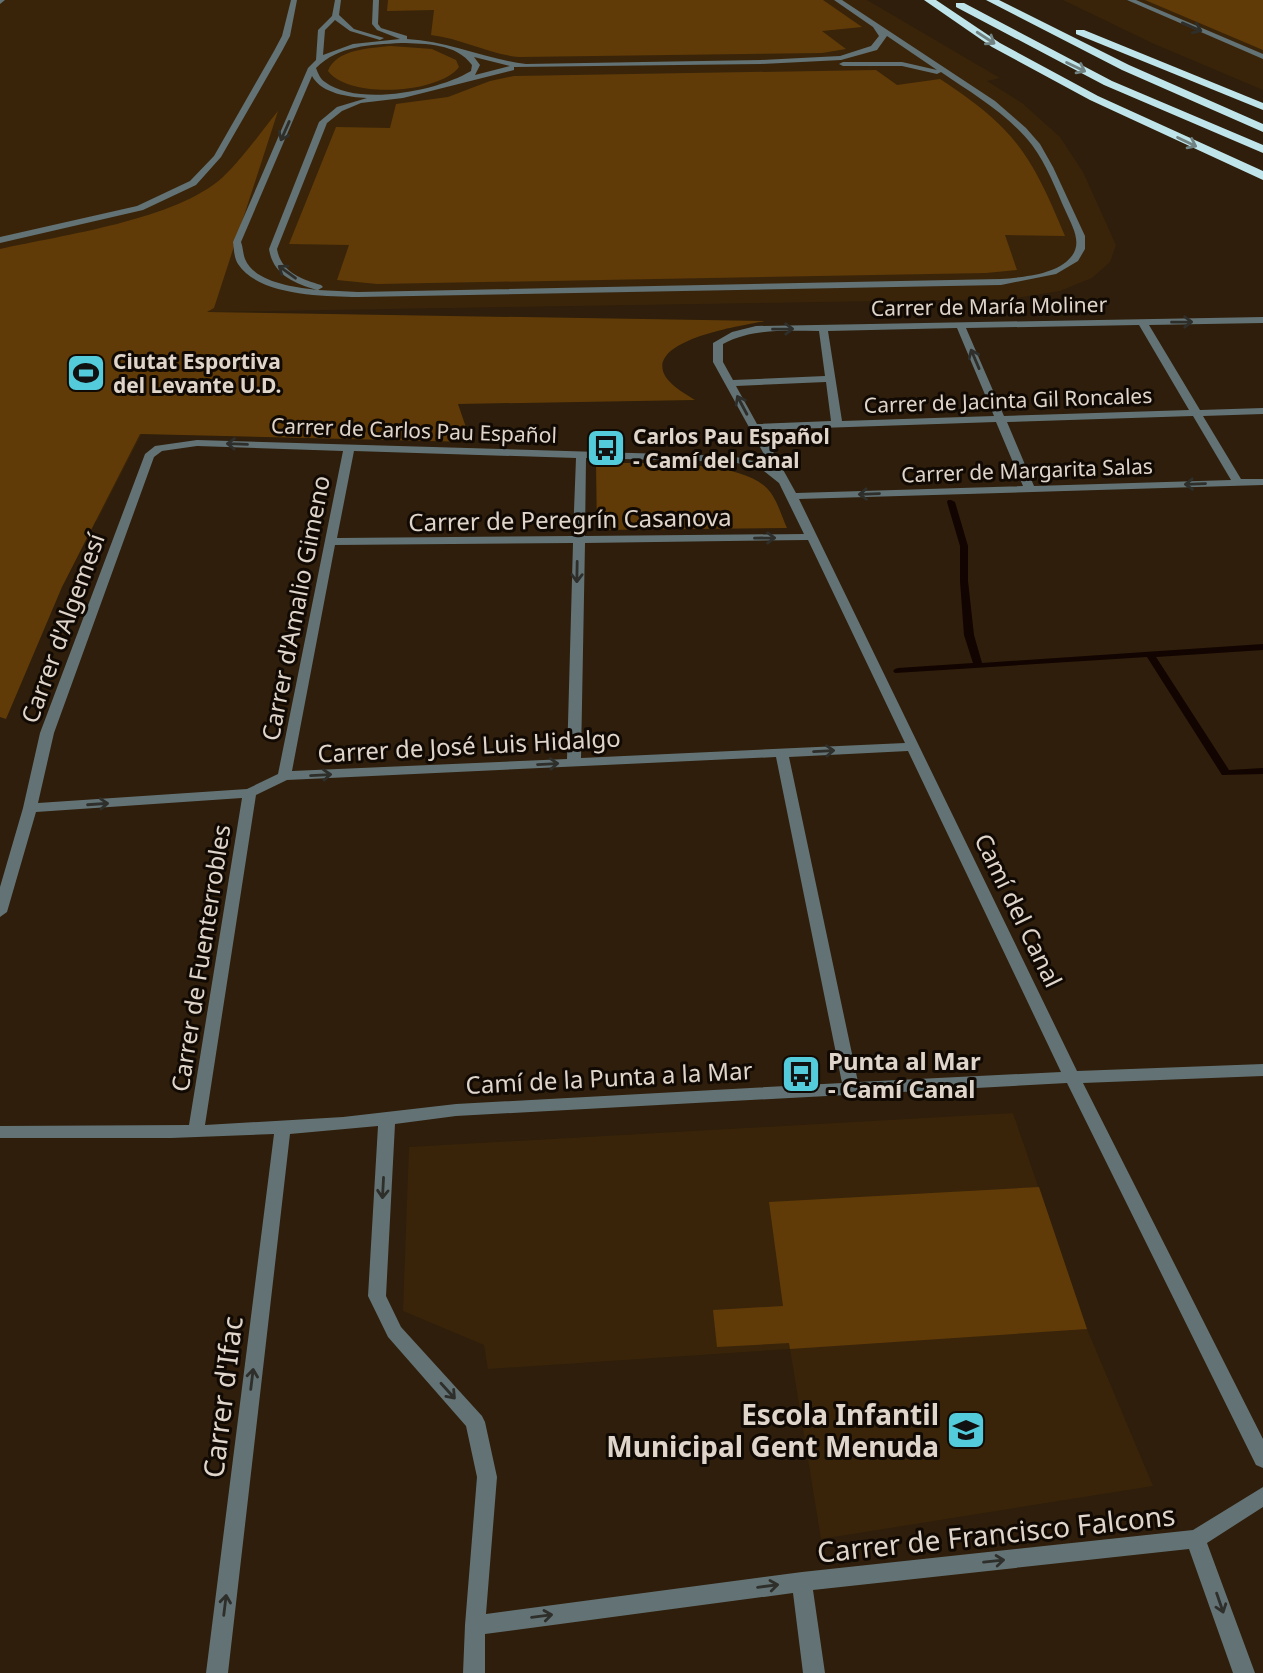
<svg xmlns="http://www.w3.org/2000/svg" width="1263" height="1673" viewBox="0 0 1263 1673" font-family="'Noto Sans',sans-serif">
<style>
.built{fill:#39240a}
.green{fill:#603b07}
.lines{fill:none;stroke-linecap:round;stroke-linejoin:round}
.stream{fill:#120400;fill-rule:evenodd}
.street{fill:#637274;fill-rule:evenodd}
.highway{fill:#bfe4ea;fill-rule:evenodd}
.oneway{stroke:#2e2e2b}
.oneway2{stroke:#718282}
.labels{text-anchor:middle;dominant-baseline:central;stroke-width:6;stroke-linejoin:round;paint-order:stroke}
.far-street-label{font-size:21px;fill:#e0d5ca;stroke:#110a04}
.far-poi-label{font-size:21px;font-weight:bold;fill:#e0d5ca;stroke:#110a04;text-anchor:start}
.street-label{font-size:24px;fill:#e0d5ca;stroke:#110a04}
.poi-label{font-size:24px;font-weight:bold;fill:#e0d5ca;stroke:#110a04;text-anchor:start}
.near-street-label{font-size:28px;fill:#e0d5ca;stroke:#110a04}
.near-poi-label{font-size:28px;font-weight:bold;fill:#e0d5ca;stroke:#110a04;text-anchor:end}
</style>
<rect width="100%" height="100%" fill="#2e1e0b"/>
<!-- built -->
<g class="built">
<path d="M0,0H867L1000,78L987,81L1022,103L1060,137L1083,172L1116,245L1110,262L1092,278L1060,291L1010,299L204,312L97,521L0,502Z"/>
<path d="M1063,0H1263V90L1152,43Z"/>
<path d="M1013,1113L1087,1329L1153,1486L821,1539L790,1349L488,1369L484,1345L403,1311L409,1147Z"/>
</g>
<!-- green -->
<g class="green">
<path d="M388,0H823L862,27L822,31L846,49L822,53L519,57C488,54 463,39 431,35L434,10L387,11Z"/>
<path d="M1145,0H1263V50Z"/>
<path d="M391,46L432,49L456,60L459,67C439,94 348,99 328,71C336,49 371,48 391,46Z"/>
<path d="M876,70L897,85L940,79C1015,128 1031,154 1065,236L1005,235L1017,270L986,273L377,284L337,280L349,245L289,244L336,127L390,128L396,104L448,97L490,81L514,76Z"/>
<path d="M278,111L214,308L207,312L765,321C745,325 654,338 663,371C667,384 684,393 695,400L458,404L471,442L140,434L62,587L6,719L0,717V249C62,235 176,220 223,177C243,158 260,133 278,111Z"/>
<path d="M596,463C637,464 747,457 771,493C778,503 782,517 787,528L597,530Z"/>
<path d="M1039,1187L1087,1329L790,1349L789,1343L717,1347L713,1310L783,1306L769,1202Z"/>
</g>
<g class="lines">
<!-- stream -->
<path class="stream" d="M948,500H951L955,502L968,546V581L974,635L982,663L1263,644V650L1156,657L1229,770L1263,768V774L1222,775L1147,657L895,673L893,671L895,669L898,668L973,663L964,635L960,581V546L947,502Z"/>
<!-- street -->
<g class="street">
<path d="M0,0H5L0,4Z"/>
<path d="M291,0H297L290,36L282,51L221,157L196,185L143,210L0,243V237L137,206L190,181L214,156L274,51L282,36Z"/>
<path d="M335,0H341L339,15L354,29L384,38L380,40L350,31L335,20L325,30L323,55L353,44L400,39L377,30L372,24L373,0H379L378,24L381,28L407,36V39C448,41 485,59 526,64L761,60L840,56L871,46L879,36L873,27L834,0H842L995,101L1026,128L1040,144L1053,167L1085,236V249L1078,261L1056,274L1001,285L358,297C323,296 259,296 238,264C234,258 234,249 233,242L308,68L316,60L318,30L332,16ZM887,36L937,70L902,62H843L839,64L843,66H902L937,74L941,72C973,94 1008,114 1032,145C1047,165 1056,190 1066,212C1072,226 1083,243 1071,257C1056,275 1023,277 1001,279L358,292L318,290L323,287L321,285C301,279 281,272 277,249L327,123L342,111L361,103L403,98L514,70V67L761,64L841,60L877,50ZM401,43C426,44 456,43 472,65L471,71C438,91 358,107 325,82C320,79 318,73 316,68C339,45 370,45 401,43ZM474,57L510,66L475,75L480,65ZM312,76C322,94 349,97 367,98L337,107L319,122L269,249C273,275 294,283 317,290C295,287 255,283 245,259C243,254 243,247 241,242Z"/>
<path d="M1127,0H1136L1263,54V59Z"/>
<path d="M1263,317V323L1149,325L1200,410L1263,408V414L1203,416L1241,479H1263V485L799,499L1077,1071L1263,1064V1076L1083,1083L1263,1439V1468L1256,1465L1067,1083L456,1116L395,1124L386,1296L401,1327L482,1416L485,1422L497,1477L486,1614L802,1572L1193,1530L1263,1487V1507L1207,1543L1255,1673H1233L1189,1549L813,1590L825,1673H803L793,1593L485,1634V1673H463L465,1625L477,1477L466,1426L388,1337L368,1296L378,1126L290,1134L228,1673H206L274,1134L171,1138H0V1126L189,1125L242,798L36,812L7,912L0,917V887L23,808L40,733L145,454L155,446L197,440L732,456L770,465L713,362V343L732,332L756,326ZM1139,325L1189,410L1004,416L966,328ZM957,328L994,416L842,421L828,331ZM819,331L825,376L733,380L723,362V344C753,328 785,331 819,331ZM826,382L831,421L757,424L736,386ZM1193,416L1231,480L1034,486L1007,422ZM996,422L1023,486L796,493L761,430ZM197,446L343,451L278,774L247,789L38,803L54,733L154,457L162,451ZM354,451L576,458L573,536L337,538ZM586,458L732,462L760,468L779,483L804,534L585,536ZM808,540L905,743L581,758L585,543ZM573,543L567,759L292,771L335,545ZM908,751L1061,1072L858,1082L789,757ZM776,757L842,1083L456,1104L343,1117L205,1125L256,795L287,780Z"/>
</g>
<!-- highway -->
<g class="highway">
<path d="M924,0H936L1000,43L1098,96L1263,171V180L1090,100L992,47Z"/>
<path d="M986,0H999L1129,65L1263,124V132L1122,70Z"/>
<path d="M956,3H964L1112,81L1263,145V153L1104,85L956,7Z"/>
<path d="M1076,30H1084L1263,103V110L1076,34Z"/>
</g>
</g>
<!-- one-way arrows -->
<defs><path id="oneway-shaft" d="M-6 0H5M1.5-3L5.5 0L1.5 3" fill="none" stroke-width="1.6" stroke-linecap="round" stroke-linejoin="round" transform="scale(1.75)"/></defs>
<g class="oneway">
<use href="#oneway-shaft" transform="translate(1192 27) rotate(23)"/>
<use href="#oneway-shaft" transform="translate(285 131) rotate(114)"/>
<use href="#oneway-shaft" transform="translate(287 272) rotate(-144)"/>
<use href="#oneway-shaft" transform="translate(1182 322) rotate(-1)"/>
<use href="#oneway-shaft" transform="translate(783 329) rotate(-1)"/>
<use href="#oneway-shaft" transform="translate(975 359) rotate(-113)"/>
<use href="#oneway-shaft" transform="translate(742 405) rotate(-118)"/>
<use href="#oneway-shaft" transform="translate(237 444) rotate(-178)"/>
<use href="#oneway-shaft" transform="translate(1195 484) rotate(178)"/>
<use href="#oneway-shaft" transform="translate(869 494) rotate(178)"/>
<use href="#oneway-shaft" transform="translate(765 538) rotate(-1)"/>
<use href="#oneway-shaft" transform="translate(577 572) rotate(91)"/>
<use href="#oneway-shaft" transform="translate(824 751) rotate(-3)"/>
<use href="#oneway-shaft" transform="translate(548 764) rotate(-3)"/>
<use href="#oneway-shaft" transform="translate(321 775) rotate(-3)"/>
<use href="#oneway-shaft" transform="translate(98 804) rotate(-4)"/>
<use href="#oneway-shaft" transform="translate(383 1188) rotate(93)"/>
<use href="#oneway-shaft" transform="translate(252 1379) rotate(-83)"/>
<use href="#oneway-shaft" transform="translate(448 1391) rotate(48)"/>
<use href="#oneway-shaft" transform="translate(994 1561) rotate(-6)"/>
<use href="#oneway-shaft" transform="translate(768 1586) rotate(-7)"/>
<use href="#oneway-shaft" transform="translate(1220 1603) rotate(71)"/>
<use href="#oneway-shaft" transform="translate(225 1605) rotate(-83)"/>
<use href="#oneway-shaft" transform="translate(542 1616) rotate(-7)"/>
</g>
<g class="oneway2">
<use href="#oneway-shaft" transform="translate(986 38) rotate(33)"/>
<use href="#oneway-shaft" transform="translate(1076 67) rotate(26)"/>
<use href="#oneway-shaft" transform="translate(1187 142) rotate(26)"/>
</g>
<!-- icons -->
<defs>
<g id="stadium-square" transform="scale(2.0125)"><rect x="-9" y="-9" width="18" height="18" rx="4" fill="#53cbda" stroke="#110a04"/><path d="M0-5a6.5 5 0 1 0 0 10a6.5 5 0 1 0 0-10ZM-3.5-1.8h7v3.6h-7Z" fill="#111"/></g>
<g id="bus-square" transform="scale(2.0125)"><rect x="-9" y="-9" width="18" height="18" rx="4" fill="#53cbda" stroke="#110a04"/><path d="M-5-6H5V4H4V6H2V4H-2V6H-4V4H-5ZM-3.5-4V0h7V-4ZM-3.5 1.2v1.5H-2V1.2ZM2 1.2v1.5H3.5V1.2Z" fill="#111"/></g>
<g id="school-square" transform="scale(2.0125)"><rect x="-9" y="-9" width="18" height="18" rx="4" fill="#53cbda" stroke="#110a04"/><path d="M0-5L7-2L0 1L-7-2ZM-4 1L0 2.5L4 1V4Q0 6-4 4Z" fill="#111"/></g>
</defs>
<g fill-rule="evenodd">
<use href="#stadium-square" x="86" y="373"/>
<use href="#bus-square" x="606" y="448"/>
<use href="#bus-square" x="801" y="1074"/>
<use href="#school-square" x="966" y="1430"/>
</g>
<g class="labels">
<!-- far-street labels -->
<g class="far-street-label">
<text transform="translate(989 306) rotate(-1)">Carrer de María Moliner</text>
<text transform="translate(1008 400) rotate(-2)">Carrer de Jacinta Gil Roncales</text>
<text transform="translate(414 430) rotate(2)">Carrer de Carlos Pau Español</text>
<text transform="translate(1027 470) rotate(-2)">Carrer de Margarita Salas</text>
</g>
<!-- far-poi labels -->
<g class="far-poi-label">
<text x="113" y="361">Ciutat Esportiva<tspan x="113" dy="24">del Levante U.D.</tspan></text>
<text x="633" y="436">Carlos Pau Español<tspan x="633" dy="24">- Camí del Canal</tspan></text>
</g>
<!-- street labels -->
<g class="street-label">
<text transform="translate(570 519) rotate(-1)">Carrer de Peregrín Casanova</text>
<text transform="translate(295 608) rotate(-79)">Carrer d'Amalio Gimeno</text>
<text transform="translate(62 628) rotate(-70)">Carrer d'Algemesí</text>
<text transform="translate(469 745) rotate(-3)">Carrer de José Luis Hidalgo</text>
<text transform="translate(1019 910) rotate(64)">Camí del Canal</text>
<text transform="translate(200 958) rotate(-81)">Carrer de Fuenterrobles</text>
<text transform="translate(609 1077) rotate(-3)">Camí de la Punta a la Mar</text>
</g>
<!-- poi labels -->
<g class="poi-label">
<text x="828" y="1060">Punta al Mar<tspan x="828" dy="28">- Camí Canal</tspan></text>
</g>
<!-- near-street labels -->
<g class="near-street-label">
<text transform="translate(222 1397) rotate(-83)">Carrer d'Ifac</text>
<text transform="translate(996 1533) rotate(-6)">Carrer de Francisco Falcons</text>
</g>
<!-- near-poi labels -->
<g class="near-poi-label">
<text x="939" y="1414">Escola Infantil<tspan x="939" dy="32">Municipal Gent Menuda</tspan></text>
</g>
</g>
</svg>
